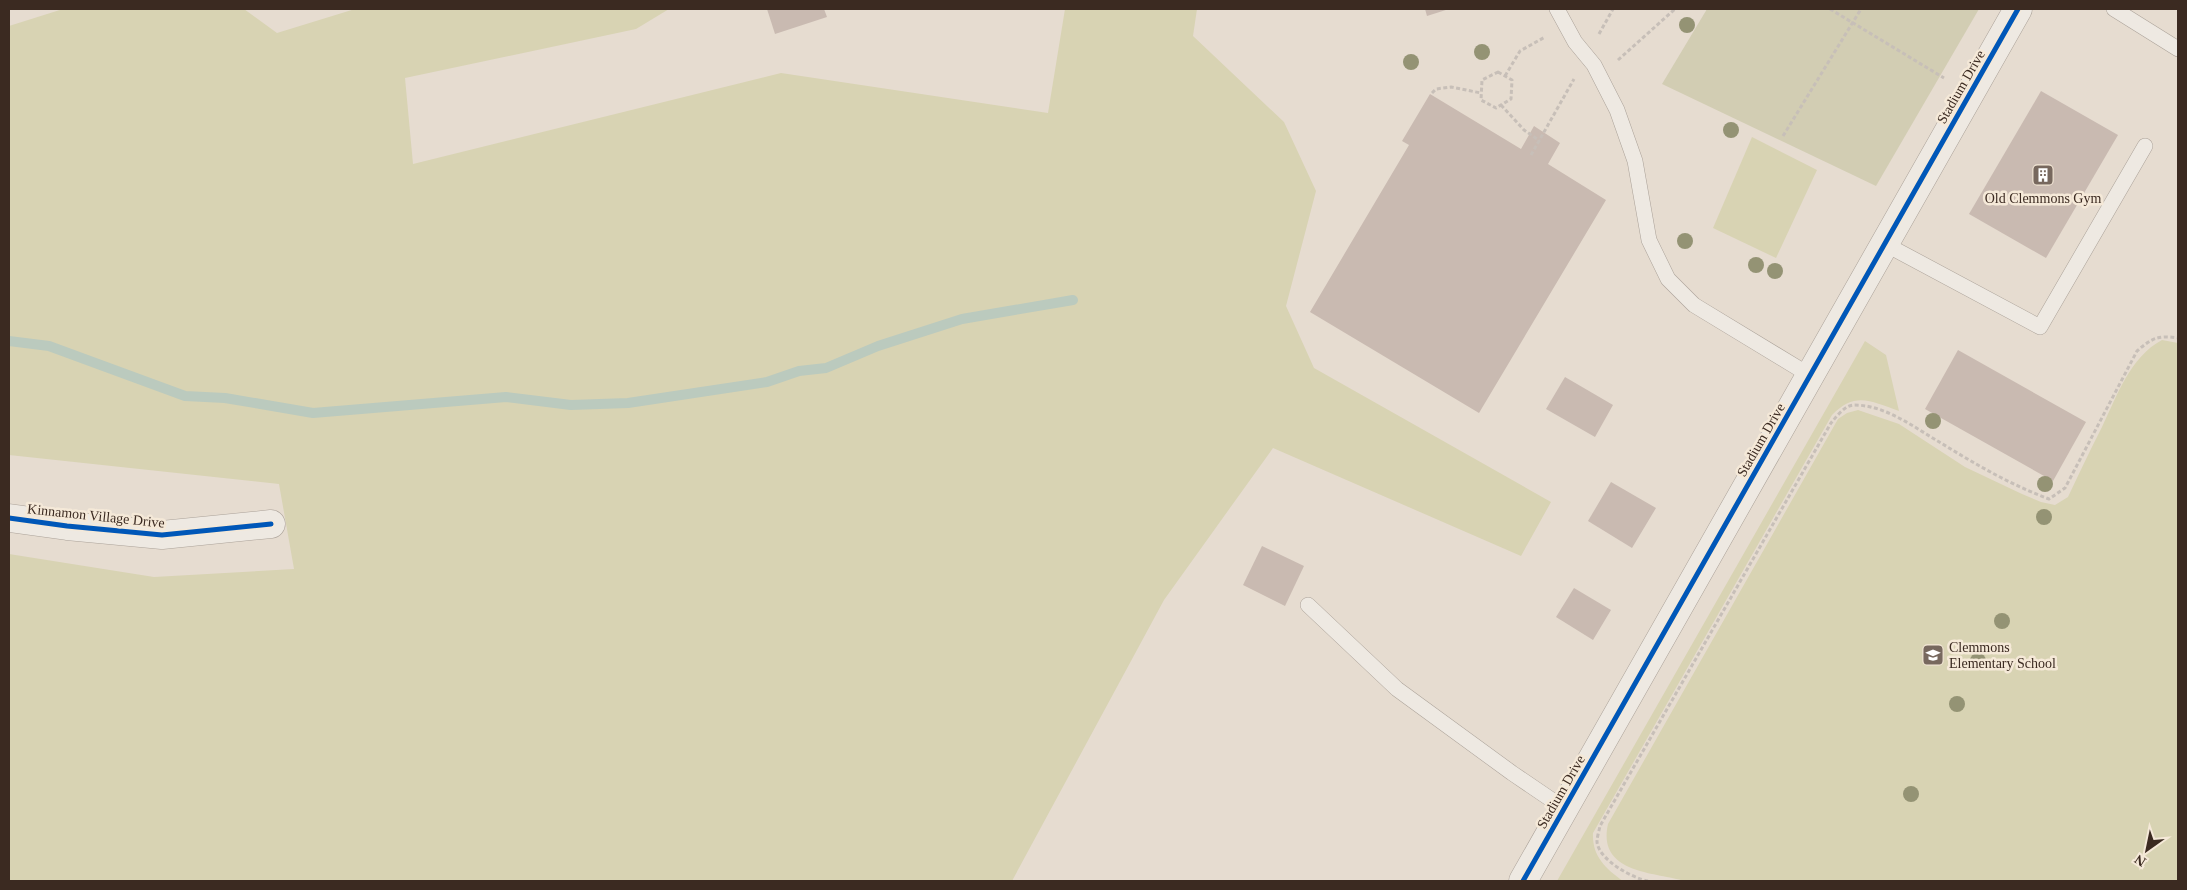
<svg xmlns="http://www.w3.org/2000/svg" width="2187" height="890" viewBox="0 0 2187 890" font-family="'Times New Roman',serif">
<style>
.green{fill:#d8d3b3}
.cemetery{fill:#d2cdb3}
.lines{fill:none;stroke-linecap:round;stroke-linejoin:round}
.stream{stroke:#bbcabe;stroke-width:10}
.building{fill:#c9bab1}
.service-casing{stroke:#aba299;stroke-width:16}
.minor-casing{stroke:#aba299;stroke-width:29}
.tertiary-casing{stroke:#aba299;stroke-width:29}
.path{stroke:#c7bfb8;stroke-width:3;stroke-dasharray:4 2.5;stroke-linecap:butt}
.service{stroke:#eee9e2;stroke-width:15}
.minor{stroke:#eee9e2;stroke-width:28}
.tertiary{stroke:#eee9e2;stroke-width:28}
.cycleway-casing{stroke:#f5e9d8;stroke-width:8}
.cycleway{stroke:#0057b8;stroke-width:5}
.tree{fill:#949374}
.labels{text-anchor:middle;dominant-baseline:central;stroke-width:5;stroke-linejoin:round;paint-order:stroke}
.street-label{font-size:14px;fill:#3b2a21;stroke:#f5e9d8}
.poi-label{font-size:14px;fill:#3b2a21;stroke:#f5e9d8}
</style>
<rect width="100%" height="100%" fill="#e6dcd0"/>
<!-- green -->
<g class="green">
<path d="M63,9H244L277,33L355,9H669L636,29L405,78L413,164L781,73L1048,113L1065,9H1197L1193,36L1284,122L1316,191L1286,306L1314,368L1551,502L1521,556L1273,448L1164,600L1012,881H9V554L154,577L294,569L279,484L9,455V26Z"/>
<path d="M1752,137L1817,170L1776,258L1713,228Z"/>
<path d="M2162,340L2178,343V881H1685C1653,872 1597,873 1608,824L1838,419L1847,413L1858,410L1899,424L1965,467L2022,494L2041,502L2055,505L2068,497C2079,474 2090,450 2102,427C2117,396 2130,357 2162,340Z"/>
<path d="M1865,341L1886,355L1899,411C1871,401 1855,391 1832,415L1593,833C1592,856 1605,868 1623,881H1557Z"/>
</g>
<!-- cemetery -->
<path class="cemetery" d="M1707,9H1979L1876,186L1662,84Z"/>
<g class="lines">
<!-- stream -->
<path class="stream" d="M9,341L49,346L185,396L225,398L313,413L506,397L571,405L628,403L767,382L799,371L826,368L878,346L962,319L1073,300"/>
</g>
<!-- building -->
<g class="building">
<path d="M767,9H824L827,17L775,34Z"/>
<path d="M1425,9H1449L1427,16Z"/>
<path d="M2041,91L2118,135L2046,258L1969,214Z"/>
<path d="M1430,94L1521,149L1534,126L1560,143L1548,164L1606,200L1479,413L1310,312L1409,145L1402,141Z"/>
<path d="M1958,350L2086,422L2053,481L1925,409Z"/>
<path d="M1565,377L1613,405L1595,437L1546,409Z"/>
<path d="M1611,482L1656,508L1632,548L1588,521Z"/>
<path d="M1262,546L1304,566L1285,606L1243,585Z"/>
<path d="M1574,588L1611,610L1593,640L1556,617Z"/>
</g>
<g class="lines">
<!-- service casing -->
<g class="service-casing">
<g id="service">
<path d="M1557,9L1575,42L1594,65L1617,110L1635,161L1649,240L1668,279L1694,305L1811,376"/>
<path d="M2114,9L2178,49"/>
<path d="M1885,244L2040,327L2145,146"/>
<path d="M1308,605L1397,689L1512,773L1565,809"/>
</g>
</g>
<!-- minor casing -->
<g class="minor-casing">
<path id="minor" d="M9,518L67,526L162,535L271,524"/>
</g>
<!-- tertiary casing -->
<g class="tertiary-casing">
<path id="tertiary" d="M1523,881L2018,9"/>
</g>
<!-- path -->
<g class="path">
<path d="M1830,9L1944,78"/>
<path d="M1599,34L1613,9"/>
<path d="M1618,60L1675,9"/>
<path d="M1498,72L1512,80L1511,99L1496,108L1481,100L1482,80Z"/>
<path d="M1505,76L1520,51L1545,37"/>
<path d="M1432,93L1436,89L1451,87L1481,93"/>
<path d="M1501,105L1524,130L1540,141"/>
<path d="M1783,136L1861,9"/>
<path d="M1531,155L1574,79"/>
<path d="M1648,881C1632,878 1599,860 1597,842C1597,837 1599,831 1600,826L1831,423C1837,416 1845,405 1854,405C1886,405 1915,428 1941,443C1975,464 2011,485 2049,499L2065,488L2137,351C2152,338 2158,335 2178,338"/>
</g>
<!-- service -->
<use href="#service" class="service"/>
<!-- minor -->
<use href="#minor" class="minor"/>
<!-- tertiary -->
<use href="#tertiary" class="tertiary"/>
<!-- cycleway casing -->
<g class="cycleway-casing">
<g id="cycleway">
<path d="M9,518L67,526L162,535L271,524"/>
<path d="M1523,881L2018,9"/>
</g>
</g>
<!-- cycleway -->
<use href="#cycleway" class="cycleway"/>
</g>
<!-- trees -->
<g class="tree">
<circle cx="1687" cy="25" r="8"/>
<circle cx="1482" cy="52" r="8"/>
<circle cx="1411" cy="62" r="8"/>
<circle cx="1731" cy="130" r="8"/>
<circle cx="1685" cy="241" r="8"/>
<circle cx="1756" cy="265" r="8"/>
<circle cx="1775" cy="271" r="8"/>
<circle cx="1933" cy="421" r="8"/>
<circle cx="2045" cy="484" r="8"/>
<circle cx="2044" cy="517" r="8"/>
<circle cx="2002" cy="621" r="8"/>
<circle cx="1978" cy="661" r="8"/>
<circle cx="1957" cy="704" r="8"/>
<circle cx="1911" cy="794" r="8"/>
</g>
<!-- icons -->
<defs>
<g id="building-square" transform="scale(1.125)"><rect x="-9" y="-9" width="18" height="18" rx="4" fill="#77685e" stroke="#f5e9d8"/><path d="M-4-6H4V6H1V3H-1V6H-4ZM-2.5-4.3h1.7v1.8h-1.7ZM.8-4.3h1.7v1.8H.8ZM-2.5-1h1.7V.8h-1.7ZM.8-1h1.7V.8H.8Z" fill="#fff"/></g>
<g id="school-square" transform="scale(1.125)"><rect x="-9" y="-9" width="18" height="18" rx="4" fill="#77685e" stroke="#f5e9d8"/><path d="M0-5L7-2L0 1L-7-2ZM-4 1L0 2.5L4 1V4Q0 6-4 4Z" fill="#fff"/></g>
</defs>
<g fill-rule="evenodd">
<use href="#building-square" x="2043" y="175"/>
<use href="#school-square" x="1933" y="655"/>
</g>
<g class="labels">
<!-- street labels -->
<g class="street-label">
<text transform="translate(1961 87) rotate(-60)">Stadium Drive</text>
<text transform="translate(1761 440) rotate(-60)">Stadium Drive</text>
<text transform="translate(96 516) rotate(6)">Kinnamon Village Drive</text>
<text transform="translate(1561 792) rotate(-60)">Stadium Drive</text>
</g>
<!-- poi labels -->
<g class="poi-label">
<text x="2043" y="198">Old Clemmons Gym</text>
<text x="1949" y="647" text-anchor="start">Clemmons<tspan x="1949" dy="16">Elementary School</tspan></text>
</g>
</g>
<!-- border -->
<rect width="2187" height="890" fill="none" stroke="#3b2a21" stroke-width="20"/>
<!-- north arrow -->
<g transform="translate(2147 850) rotate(213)" stroke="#f5e9d8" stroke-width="4" paint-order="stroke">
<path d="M0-4L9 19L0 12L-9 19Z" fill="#3b2a21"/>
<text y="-8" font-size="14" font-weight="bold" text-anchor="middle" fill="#3b2a21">N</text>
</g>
</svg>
